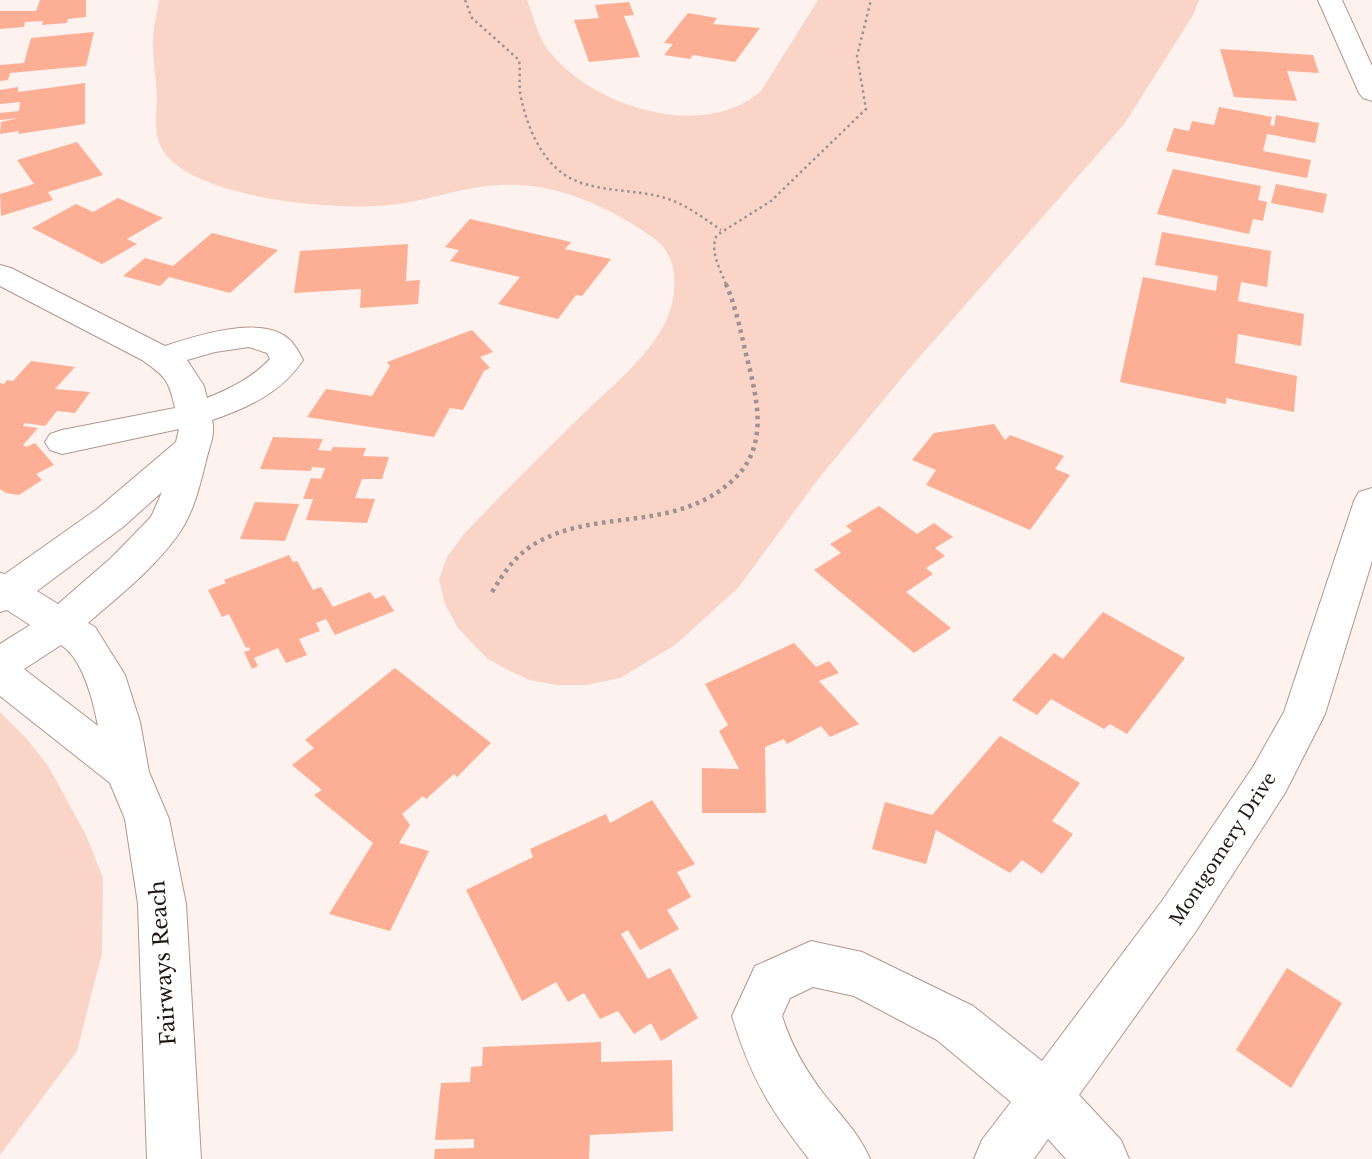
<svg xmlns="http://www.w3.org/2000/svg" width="1372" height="1159" viewBox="0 0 1372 1159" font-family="'Libre Baskerville',serif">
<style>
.green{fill:#f9d4c7}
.building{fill:#fcaf94}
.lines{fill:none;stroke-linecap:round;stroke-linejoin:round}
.minor-casing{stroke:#b2978e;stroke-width:2}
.path-far1{stroke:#9e9390;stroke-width:2.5;stroke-dasharray:2.5 3.5;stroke-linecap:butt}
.path{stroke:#9e9390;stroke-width:4.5;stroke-dasharray:3.5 4.5;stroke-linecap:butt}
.minor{fill:#fff;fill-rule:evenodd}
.labels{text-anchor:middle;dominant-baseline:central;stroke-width:7;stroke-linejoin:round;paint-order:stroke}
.street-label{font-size:18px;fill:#221815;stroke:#fff}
.near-street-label{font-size:21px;fill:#221815;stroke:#fff}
</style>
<rect width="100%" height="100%" fill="#fef2ee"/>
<!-- green -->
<g class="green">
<path d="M159,0H527C534,17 537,35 548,50C592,107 703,142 761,91L818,0H1199L1193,15L1125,123L909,369L819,478L738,588L675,645L620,678L586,685H556L530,680L510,671L488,659L475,646L458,628L445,604L439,580L447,557L464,534C502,494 541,455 580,417C609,389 643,362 663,327C677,302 682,260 656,240C619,212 567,187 520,185C471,182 435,200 390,205C338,211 187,199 161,147C154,133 156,116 157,100C157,79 152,58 153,37C154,25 157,12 159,0Z"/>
<path d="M0,712L27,739L48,766L86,835L103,878L102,953L77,1051L0,1155Z"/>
</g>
<!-- building -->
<g class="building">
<path d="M40,0H86V17L68,19L67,23L42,25L43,21L25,22L24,27L0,29V11H36Z"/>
<path d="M629,2L634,15L624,16L640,57L589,62L574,20L599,18L595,5Z"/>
<path d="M688,13L717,18L713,24L760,28L735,62L693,55L690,59L664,55L673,44L664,43Z"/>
<path d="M94,32L86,66L10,73L8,80L0,81V65L24,63L31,38Z"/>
<path d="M1220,49L1313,55L1319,73L1287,71L1297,101L1234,97Z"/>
<path d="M85,83V124L18,134L19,131L0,134L1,122L19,118L0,120V113L19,111L20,102L0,104V90L18,87V92Z"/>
<path d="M1219,107L1272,117L1270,125L1274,126L1276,115L1319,123L1315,143L1267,134L1263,151L1311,160L1307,178L1166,151L1174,128L1189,131L1192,121L1214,125Z"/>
<path d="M77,142L103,175L48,192L53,200L1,216L0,194L34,184L17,160Z"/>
<path d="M1173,169L1261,186L1258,200L1267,202L1263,221L1253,219L1249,234L1157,214Z"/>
<path d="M1276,184L1327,194L1323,213L1271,203Z"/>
<path d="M118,198L163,218L127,239L137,244L102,264L32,228L76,204L93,212Z"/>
<path d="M470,219L571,242L565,249L611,259L582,296L576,295L558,319L498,304L520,277L450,261L459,250L445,247Z"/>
<path d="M1162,232L1271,251L1267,287L1241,282L1238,301L1304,314L1301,346L1238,334L1235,363L1297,376L1294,412L1226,398V404L1120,382L1143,277L1216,291L1218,276L1155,265Z"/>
<path d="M212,233L278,250L230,293L169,277L160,286L123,276L145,258L173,266Z"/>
<path d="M408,244L406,281L420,280L418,304L360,308L361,289L294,293L300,251Z"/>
<path d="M472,330L493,352L480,357L490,368L484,371L463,410L450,408L434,437L307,417L326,389L372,396L390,366L387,362Z"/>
<path d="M31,361L75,367L55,389L90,392L75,413L57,411L45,426L25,423L23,426L38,428L23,445L26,447L35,443L54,465L36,474L42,480L19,495L6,493L0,489V383L4,384L7,380L13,381Z"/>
<path d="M994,424L1005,440L1010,435L1064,456L1055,469L1070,475L1030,530L926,485L936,470L912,460L934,433Z"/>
<path d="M273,437L323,439L318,450L331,451L333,447L366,448L363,456L389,457L382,479H362L355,498L375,499L367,523L306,520L313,499H303L311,478L321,479L325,468L312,467L311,471L260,469Z"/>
<path d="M255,502L299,504L285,541L240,539Z"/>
<path d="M879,506L917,534L934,523L953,537L935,548L945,556L926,568L933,574L906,592L951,628L914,653L814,570L841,553L830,544L852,531L846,526Z"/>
<path d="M289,555L293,562L297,561L313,590L321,587L333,607L370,592L375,599L384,595L394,611L335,635L326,619L316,623L320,631L299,639L307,655L286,663L278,648L254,658L258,666L252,669L244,652L250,650L249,647L246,648L229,614L222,617L208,590L226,583L224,580Z"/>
<path d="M1103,612L1185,658L1127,734L1110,724L1104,729L1051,699L1037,715L1012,700L1054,653L1063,659Z"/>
<path d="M794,643L816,667L829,661L839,673L819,681L859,724L830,737L821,726L787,744L784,739L765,747L766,813H702V768L739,769L719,731L728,725L705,684Z"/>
<path d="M395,668L491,743L457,777L454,774L426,799L423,796L402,814L410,825L399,843L429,851L390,931L329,914L373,843L314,795L322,790L292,765L314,748L305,740Z"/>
<path d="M1000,736L1080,783L1052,821L1073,834L1042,874L1022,860L1010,873L936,830L926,864L872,849L885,802L932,815Z"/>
<path d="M652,800L695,864L677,872L691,897L667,910L679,929L640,950L628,930L621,934L648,979L670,968L698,1018L661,1041L651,1023L634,1034L618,1011L600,1019L584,993L568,1002L556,982L522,1001L466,890L533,857L530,849L606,814L610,823Z"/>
<path d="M1287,968L1342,1003L1291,1088L1236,1050Z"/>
<path d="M601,1042V1062L672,1060L673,1131L590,1135L589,1159H434L435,1149L474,1148V1139L435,1140L441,1083L470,1082L471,1067L482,1066L483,1047Z"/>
</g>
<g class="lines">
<!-- minor casing -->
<g class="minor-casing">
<g id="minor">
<path d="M1318,0H1342L1372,66V101L1363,98L1359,93Z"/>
<path d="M0,265L11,268L165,346C196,336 265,313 291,341C296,347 300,354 303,360C282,392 248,408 212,420C216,434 209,447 206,461C200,485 194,511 180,532C156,567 120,595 88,623L95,627L125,675L140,722L149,772L169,819L186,904L201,1159H147L138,904L125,819L110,783L0,696V644L30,625L7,610L0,612V573L5,574L97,509L176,442L179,429L62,454L50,450L45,442L50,434L62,430L175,408C169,380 165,376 142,360L0,286ZM249,347L267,353L270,359C252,378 231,388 207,398L204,386L187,360L215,352ZM162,492L151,517L111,558L58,604L37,591L123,527ZM61,645C83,659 93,700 98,726L24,669Z"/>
<path d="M1372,488V561L1325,714L1285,793L1196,931L1079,1095L1121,1140L1129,1159H1066L1048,1139L1034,1159H974L982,1140L1011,1102L937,1040L854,996L813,987L790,998L782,1016C791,1045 805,1069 823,1093C840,1115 859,1133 870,1159H809C770,1110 750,1076 732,1016L755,966L811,941L862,952L973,1006L1042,1061L1162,901L1253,767L1284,712L1354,501L1359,492Z"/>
</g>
</g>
<!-- path-far1 -->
<g class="path-far1">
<path d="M465,0L472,18L519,60C521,73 518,85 521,98C529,134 547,174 585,184C611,192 639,190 665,198C686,204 703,218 721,230"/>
<path d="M726,284C720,269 709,250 717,235L771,201L866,109L857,56L871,0"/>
</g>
<!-- path -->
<path class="path" d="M492,592C505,571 516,554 538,542C599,508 677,533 734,479C766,449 759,408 750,370C742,340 738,311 725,282"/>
<!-- minor -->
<use href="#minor" class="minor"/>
</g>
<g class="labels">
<!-- street labels -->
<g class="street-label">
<text transform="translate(1223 849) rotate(-57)">Montgomery Drive</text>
</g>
<!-- near-street labels -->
<g class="near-street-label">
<text transform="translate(163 963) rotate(-94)">Fairways Reach</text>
</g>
</g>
</svg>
